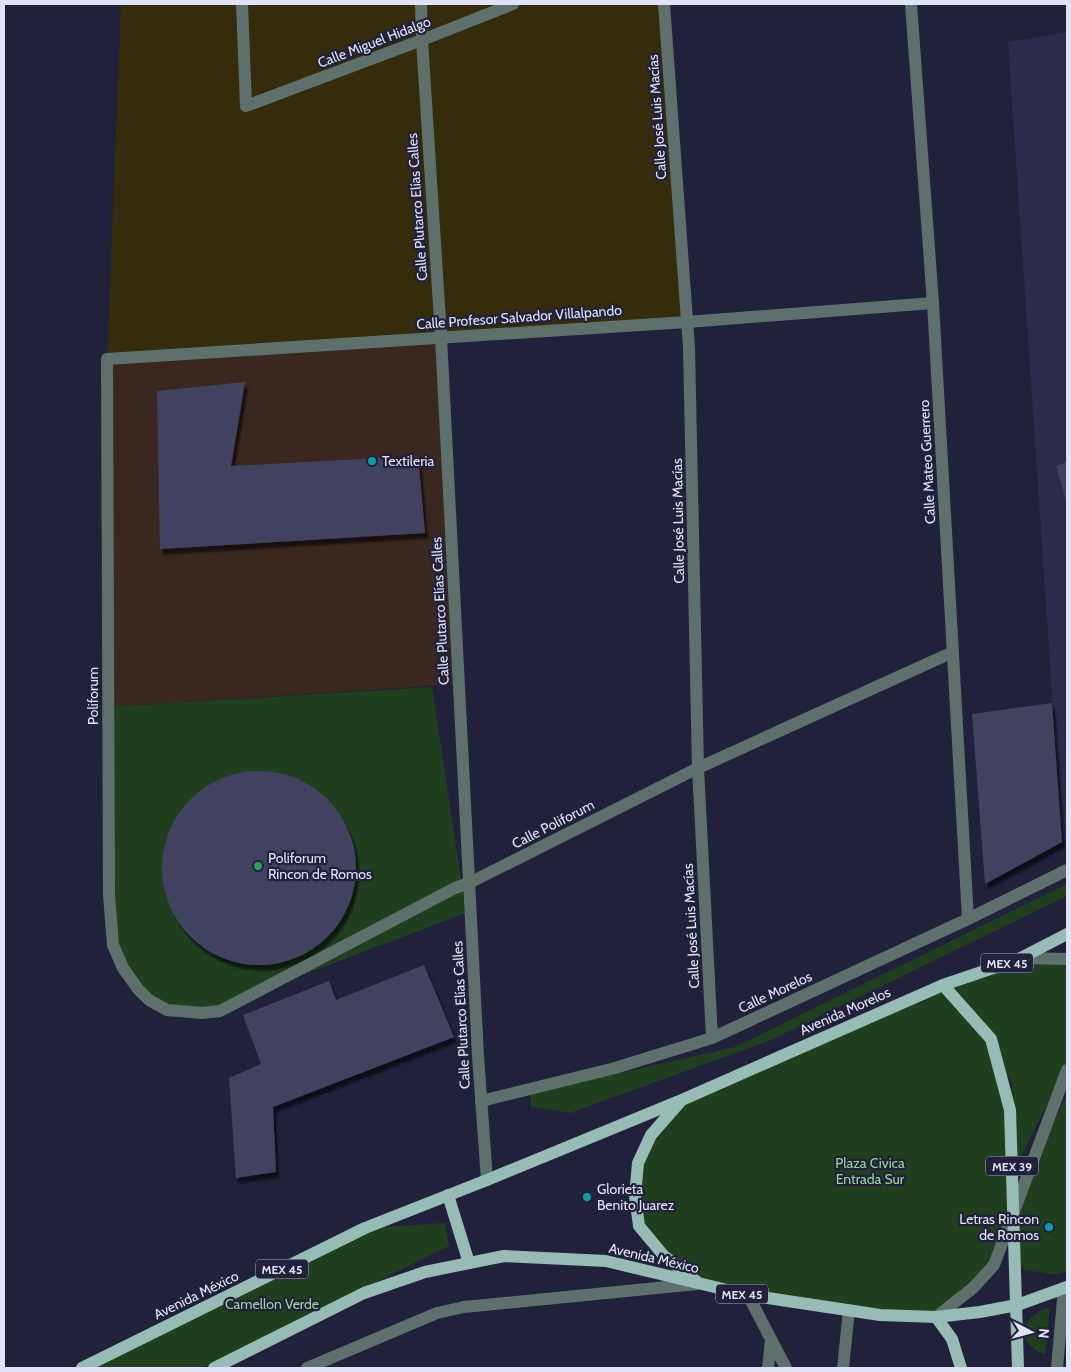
<svg xmlns="http://www.w3.org/2000/svg" width="1071" height="1372" viewBox="0 0 1071 1372" font-family="Cabin,sans-serif">
<style>
.industrial{fill:#392720}
.built{fill:#2b2b4b}
.green{fill:#1f3f1f}
.sand{fill:#342c0b}
.building{fill:#414360;filter:url(#shadow)}
.lines{fill:none;stroke-linecap:round;stroke-linejoin:round}
.minor{stroke:#5e706c;stroke-width:12}
.major{stroke:#96bcb5;stroke-width:12}
.culture-dot{fill:#0f9aa8;stroke:#21213c;stroke-width:2}
.leisure-dot{fill:#2e9e5b;stroke:#21213c;stroke-width:2}
.labels{text-anchor:middle;dominant-baseline:central;stroke-width:4.5;stroke-linejoin:round;paint-order:stroke}
.shield{fill:#21213c;stroke:#a7a8be;stroke-width:1}
.shield-label{font-size:12px;font-weight:bold;fill:#e1e2f5}
.street-label{font-size:14px;fill:#e1e2f5;stroke:#21213c}
.poi-label{font-size:14px;fill:#e1e2f5;stroke:#21213c;text-anchor:start}
.park-label{font-size:14px;fill:#99d397;stroke:#21213c}
</style>
<defs>
<filter id="shadow"><feDropShadow dx="3" dy="5.5" stdDeviation="1" flood-color="#0009"/></filter>
</defs>
<rect width="100%" height="100%" fill="#21213c"/>
<!-- industrial -->
<path class="industrial" d="M441,337L459,684L108,707L107,359Z"/>
<!-- built -->
<path class="built" d="M1067,32V839L1062,842L1008,42Z"/>
<!-- green -->
<g class="green">
<path d="M432,687L466,913L202,1013L167,1010L138,989L113,945L108,707Z"/>
<path d="M1067,884V896L769,1041L570,1113L531,1107V1093L735,1047Z"/>
<path d="M1017,960L1067,964V1064L1016,1167L1012,1082L998,1063L1010,1110L1014,1210L1067,1094V1271L1057,1275L1025,1270L1015,1261L1013,1213L994,1265L936,1317L699,1284L639,1226L635,1196L651,1135L684,1099Z"/>
<path d="M445,1223L449,1246L202,1368H82L365,1228Z"/>
<path d="M1050,1308L1045,1354C1034,1352 1018,1338 1025,1325C1027,1321 1032,1317 1036,1314C1041,1311 1044,1308 1050,1308Z"/>
</g>
<!-- sand -->
<path class="sand" d="M121,4H664L687,322L107,359Z"/>
<!-- building -->
<g class="building">
<path d="M245,382L231,466L418,456L425,533L160,549L157,391Z"/>
<path d="M1067,462V504L1056,466Z"/>
<path d="M1052,703L1062,842L985,884L972,714Z"/>
<circle cx="259" cy="868" r="97"/>
<path d="M424,965L454,1037L273,1107L276,1172L236,1178L229,1078L261,1064L243,1015L329,981L336,1000Z"/>
</g>
<g class="lines">
<!-- minor -->
<g class="minor">
<path d="M242,4L246,106L422,40L513,4"/>
<path d="M421,4L422,40L441,337L478,1056L487,1180"/>
<path d="M664,4L689,348L698,768L712,1038"/>
<path d="M911,4L933,303L968,919"/>
<path d="M933,303L687,322L107,359L109,895L113,945L123,968L138,989L149,1000L167,1010L202,1013L220,1011L455,888L469,883L698,768L953,652"/>
<path d="M1020,958L1067,959"/>
<path d="M481,1101L615,1068L712,1038L968,919L1067,870"/>
<path d="M748,1295L786,1368"/>
<path d="M936,1317L973,1288L994,1265L1067,1070"/>
<path d="M307,1368L437,1313L464,1307L697,1284"/>
<path d="M768,1368L771,1340"/>
<path d="M843,1368L849,1310"/>
<path d="M1057,1368L1064,1288"/>
</g>
<!-- major -->
<g class="major">
<path d="M943,985L991,1039L1010,1110L1018,1368"/>
<path d="M680,1102L651,1135L638,1163L635,1196L639,1226L664,1256L696,1281"/>
<path d="M448,1195L469,1263"/>
<path d="M936,1317L952,1339L961,1368"/>
<path d="M82,1368L365,1228L487,1180L684,1099L943,985L1017,960L1067,934"/>
<path d="M214,1368L364,1293L425,1272L504,1256L606,1261L748,1295L880,1315L936,1317L980,1312L1017,1305L1067,1287"/>
</g>
</g>
<!-- markers -->
<g class="culture-dot">
<circle cx="372" cy="461" r="5"/>
<circle cx="587" cy="1197" r="5"/>
<circle cx="1049" cy="1227" r="5"/>
</g>
<circle class="leisure-dot" cx="258" cy="866" r="5"/>
<g class="labels">
<!-- shield labels -->
<g class="shield">
<rect x="981" y="953.5" width="52" height="19" rx="4"/>
<rect x="986" y="1156.5" width="52" height="19" rx="4"/>
<rect x="256" y="1259.5" width="52" height="19" rx="4"/>
<rect x="716" y="1284.5" width="52" height="19" rx="4"/>
</g>
<g class="shield-label">
<text x="1007" y="963">MEX 45</text>
<text x="1012" y="1166">MEX 39</text>
<text x="282" y="1269">MEX 45</text>
<text x="742" y="1294">MEX 45</text>
</g>
<!-- street labels -->
<g class="street-label">
<text transform="translate(374 42) rotate(-21)">Calle Miguel Hidalgo</text>
<text transform="translate(657 117) rotate(-94)">Calle José Luis Macías</text>
<text transform="translate(417 207) rotate(-94)">Calle Plutarco Elías Calles</text>
<text transform="translate(519 317) rotate(-4)">Calle Profesor Salvador Villalpando</text>
<text transform="translate(927 462) rotate(-93)">Calle Mateo Guerrero</text>
<text transform="translate(678 521) rotate(-91)">Calle José Luis Macías</text>
<text transform="translate(440 611) rotate(-93)">Calle Plutarco Elías Calles</text>
<text transform="translate(93 696) rotate(-90)">Poliforum</text>
<text transform="translate(553 824) rotate(-27)">Calle Poliforum</text>
<text transform="translate(691 926) rotate(-93)">Calle José Luis Macías</text>
<text transform="translate(775 992) rotate(-25)">Calle Morelos</text>
<text transform="translate(845 1011) rotate(-24)">Avenida Morelos</text>
<text transform="translate(461 1015) rotate(-93)">Calle Plutarco Elías Calles</text>
<text transform="translate(654 1258) rotate(13)">Avenida México</text>
<text transform="translate(196 1295) rotate(-26)">Avenida México</text>
</g>
<!-- poi labels -->
<g class="poi-label">
<text x="382" y="461">Textileria</text>
<text x="268" y="858">Poliforum<tspan x="268" dy="16">Rincon de Romos</tspan></text>
<text x="597" y="1189">Glorieta<tspan x="597" dy="16">Benito Juarez</tspan></text>
<text x="1039" y="1219" text-anchor="end">Letras Rincon<tspan x="1039" dy="16">de Romos</tspan></text>
</g>
<!-- park labels -->
<g class="park-label">
<text x="870" y="1163">Plaza Civica<tspan x="870" dy="16">Entrada Sur</tspan></text>
<text x="272" y="1304">Camellon Verde</text>
</g>
</g>
<!-- border -->
<rect width="1071" height="1372" fill="none" stroke="#e1e2f5" stroke-width="10"/>
<!-- north arrow -->
<g transform="translate(1031 1332) rotate(96)" stroke="#21213c" stroke-width="4" paint-order="stroke">
<path d="M0-4L9 19L0 12L-9 19Z" fill="#e1e2f5"/>
<text y="-8" font-size="14" font-weight="bold" text-anchor="middle" fill="#e1e2f5">N</text>
</g>
</svg>
